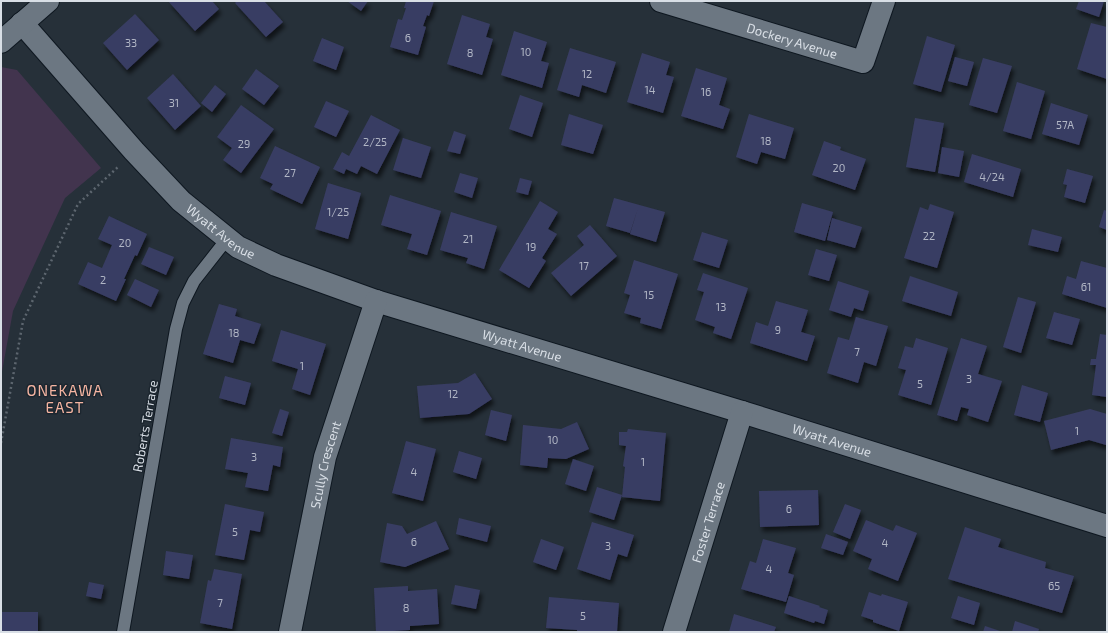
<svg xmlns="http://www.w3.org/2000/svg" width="1108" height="633" viewBox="0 0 1108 633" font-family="'Exo 2',sans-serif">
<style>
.green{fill:#42344e}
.building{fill:#393d63;filter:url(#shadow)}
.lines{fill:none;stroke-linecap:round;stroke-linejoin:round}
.service-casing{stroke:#0e1720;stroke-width:14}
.minor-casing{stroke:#0e1720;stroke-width:24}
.path{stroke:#5d666f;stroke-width:2.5;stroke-dasharray:2 3;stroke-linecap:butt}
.service{stroke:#6c7782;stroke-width:12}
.minor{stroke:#6c7782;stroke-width:22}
.labels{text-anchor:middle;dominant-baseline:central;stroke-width:3;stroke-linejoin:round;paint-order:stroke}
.number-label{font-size:11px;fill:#b1b6c5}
.street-label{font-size:13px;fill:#d9dfe6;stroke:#1c262f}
.quarter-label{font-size:15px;letter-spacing:1px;fill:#f5b5a2;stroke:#1c262f}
</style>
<defs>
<filter id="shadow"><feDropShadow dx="2.5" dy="4.5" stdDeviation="2" flood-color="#0009"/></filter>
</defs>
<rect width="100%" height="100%" fill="#263039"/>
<!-- green -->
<path class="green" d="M1,67L17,70L101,168L65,198L13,311L1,377Z"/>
<!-- building -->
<g class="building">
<path d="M168,1H212L219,9L195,31Z"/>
<path d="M237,1H264L283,22L266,37L235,3Z"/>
<path d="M347,1H368L361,11Z"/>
<path d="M406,1H434L429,16L427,15L423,26L426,27L418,55L390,47L398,19L402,20L406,8H404Z"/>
<path d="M1079,1H1104L1099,17L1076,9Z"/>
<path d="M135,14L159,40L127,70L103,43Z"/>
<path d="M462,15L490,24L486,37L493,39L482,75L447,64Z"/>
<path d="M1091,23L1107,27V79L1077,69Z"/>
<path d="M514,31L547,42L541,61L549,63L542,88L501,75Z"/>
<path d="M927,36L955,45L941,92L913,84Z"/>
<path d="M322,38L344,47L336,70L313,61Z"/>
<path d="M570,48L616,62L606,93L582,85L579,97L557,90Z"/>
<path d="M642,53L670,62L666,75L674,77L663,113L627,102Z"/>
<path d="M955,57L974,62L967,86L948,81Z"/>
<path d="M983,58L1012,66L997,113L969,105Z"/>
<path d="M696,68L727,78L719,105L730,109L723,129L681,116Z"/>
<path d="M256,69L279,86L264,105L242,89Z"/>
<path d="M173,74L201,106L175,130L147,98Z"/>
<path d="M1017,82L1045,91L1031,139L1003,131Z"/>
<path d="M215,85L226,94L212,112L201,103Z"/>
<path d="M520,95L543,103L532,137L509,129Z"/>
<path d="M326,101L349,111L336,137L314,127Z"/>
<path d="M1051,103L1088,115L1079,145L1042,134Z"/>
<path d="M241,105L274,129L241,173L223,160L232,148L217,137Z"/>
<path d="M569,114L603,125L593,154L561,145Z"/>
<path d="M749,114L794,128L785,159L761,152L757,164L736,157Z"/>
<path d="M371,115L400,130L377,174L361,166L357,174L346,169L344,174L333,169L342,152L349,156Z"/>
<path d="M915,118L944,123L935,172L906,167Z"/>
<path d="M454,131L466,135L460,154L447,151Z"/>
<path d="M403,138L431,147L421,178L393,170Z"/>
<path d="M824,141L841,147L840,150L866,159L855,190L812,175Z"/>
<path d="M275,146L320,167L302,204L270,189L273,184L260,178Z"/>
<path d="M942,147L964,151L959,177L938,173Z"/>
<path d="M972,154L1021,169L1013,197L964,182Z"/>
<path d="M1067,169L1093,176L1085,203L1064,197L1067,185L1063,184Z"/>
<path d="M460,173L478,178L472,198L454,192Z"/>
<path d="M520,178L532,181L528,195L516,192Z"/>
<path d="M328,183L361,193L348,239L315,229Z"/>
<path d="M390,195L441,211L427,255L407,249L412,234L381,225Z"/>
<path d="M614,198L665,212L656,242L630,234L638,208L630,233L606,226Z"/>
<path d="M540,201L558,212L548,229L557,234L542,258L546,261L529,288L499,270Z"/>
<path d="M802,203L833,212L825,241L794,232Z"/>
<path d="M930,204L954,212L937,268L904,258L920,207L928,210Z"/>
<path d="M1104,210L1107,211V230L1099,227Z"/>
<path d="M451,212L497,226L484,269L466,263L468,258L440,250Z"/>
<path d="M109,216L147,234L137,256L135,255L124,279H126L116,301L78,284L88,262L102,268L112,245L98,239Z"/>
<path d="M832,218L862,227L855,248L827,240Z"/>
<path d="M590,225L617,256L571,296L551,273L584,245L577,236Z"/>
<path d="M1032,229L1062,237L1058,252L1028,245Z"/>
<path d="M702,232L728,240L719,268L693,260Z"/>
<path d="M149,247L174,257L166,275L141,264Z"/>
<path d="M816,249L837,255L829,281L808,275Z"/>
<path d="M634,260L678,274L661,329L640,323L641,318L624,313L630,295L624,293Z"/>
<path d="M1081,261L1107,268V308L1062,294L1067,276L1076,279Z"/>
<path d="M703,273L748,288L731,339L713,333L715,327L695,320L704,292L697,290Z"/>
<path d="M910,276L958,292L951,316L902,301Z"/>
<path d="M135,279L159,290L151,307L127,295Z"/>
<path d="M838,281L869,291L863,311L854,308L851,317L829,310Z"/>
<path d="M1018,297L1036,302L1021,353L1003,347Z"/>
<path d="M776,301L808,310L801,332L815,336L807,361L750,343L756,322L768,326Z"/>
<path d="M219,304L237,309L235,316L261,324L254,344L240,340L233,363L203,354Z"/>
<path d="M1054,312L1080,319L1072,345L1046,338Z"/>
<path d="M856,317L888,326L876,366L864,362L858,383L827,373L838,337L849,340Z"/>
<path d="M281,330L326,344L310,395L292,389L298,369L272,361Z"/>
<path d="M1100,334L1107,335V397L1092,395L1096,365H1090L1091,359H1096Z"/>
<path d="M916,338L948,348L931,405L898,395L906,370L898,368L905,346L913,348Z"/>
<path d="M961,338L987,346L978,374L1002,381L988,422L967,415L969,409L961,407L957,421L937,415Z"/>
<path d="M475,373L492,399L469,414L420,418L417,386L458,383Z"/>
<path d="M225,376L251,383L245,405L219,398Z"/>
<path d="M1022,385L1048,393L1040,422L1014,415Z"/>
<path d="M280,409L289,412L282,436L272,433Z"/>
<path d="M1090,409L1107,414V440L1106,445L1089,440L1051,450L1044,421Z"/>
<path d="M491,410L512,415L506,441L485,435Z"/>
<path d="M577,422L589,449L566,459L548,458L547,468L520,465L523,425L561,429Z"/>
<path d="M628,429L666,433L660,501L622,497L625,467L623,466L626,446L619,445V432H627Z"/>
<path d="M231,438L283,447L280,467L273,465L268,491L245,487L248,473L225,469Z"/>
<path d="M406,441L436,449L423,501L392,493Z"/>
<path d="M459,451L482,458L476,479L453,472Z"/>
<path d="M573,459L594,466L586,491L565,484Z"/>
<path d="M597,487L622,495L614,520L589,512Z"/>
<path d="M818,490L819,525L760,527L759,491Z"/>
<path d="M225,504L264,512L260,532L250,530L244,560L215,555Z"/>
<path d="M845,504L861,510L850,539L833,532Z"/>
<path d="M459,518L491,526L487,542L456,534Z"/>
<path d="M866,520L893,531L896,525L917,533L898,581L868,569L872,559L853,551Z"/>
<path d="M436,521L449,549L405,567L380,562L387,523L402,526L407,534Z"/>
<path d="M592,522L634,535L627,557L618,554L610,580L577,569Z"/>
<path d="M965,527L1001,539L998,547L1046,562L1045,568L1074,576L1062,613L948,579Z"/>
<path d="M826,534L848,542L843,555L821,548Z"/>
<path d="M541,539L564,547L556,570L533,562Z"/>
<path d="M763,539L796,548L788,573L794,575L786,602L741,589L750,561L756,563Z"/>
<path d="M166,551L193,555L189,579L163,575Z"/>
<path d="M214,569L242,574L232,629L200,623L208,580L211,581Z"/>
<path d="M89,582L104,585L101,599L86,596Z"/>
<path d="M455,585L480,590L476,609L451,604Z"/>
<path d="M408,586V591L437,589L439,624L410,626V630L376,632L374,588Z"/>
<path d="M869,592L881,596L882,594L908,602L899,631L873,622V620L861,616Z"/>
<path d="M789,596L820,606L819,607L828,610L824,624L815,621L814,623L784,613Z"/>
<path d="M958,596L980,603L974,625L951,618Z"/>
<path d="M549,597L619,603L617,632H577V630L546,628Z"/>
<rect x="2" y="612" width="36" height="20"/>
<path d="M734,614L776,627L774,632H729Z"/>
<path d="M1015,621L1039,629L1038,632H1012Z"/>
<path d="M985,626L1003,632H983Z"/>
</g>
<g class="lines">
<!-- service casing -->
<g class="service-casing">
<path id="service" d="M123,632L176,329L183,303L194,281L227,239"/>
</g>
<!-- minor casing -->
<g class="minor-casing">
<g id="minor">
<path id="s1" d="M661,1L863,62L884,1"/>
<path id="s2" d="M22,23L134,151L181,201L238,247L276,265L376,301L742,412L1107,526"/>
<path d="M1,42L48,1"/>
<path id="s3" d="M290,632L325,457L376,301"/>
<path id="s4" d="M674,632L742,412"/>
</g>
</g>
<!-- path -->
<path class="path" d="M1,443L23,321L78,204L118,167"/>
<!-- service -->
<use href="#service" class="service"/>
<!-- minor -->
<use href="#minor" class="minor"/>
</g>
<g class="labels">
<!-- number labels -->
<g class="number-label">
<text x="408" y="37">6</text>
<text x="131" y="42">33</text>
<text x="526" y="51">10</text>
<text x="470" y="52">8</text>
<text x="587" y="73">12</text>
<text x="650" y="89">14</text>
<text x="706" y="91">16</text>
<text x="174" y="102">31</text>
<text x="1065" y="124">57A</text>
<text x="766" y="140">18</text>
<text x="375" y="141">2/25</text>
<text x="244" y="143">29</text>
<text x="839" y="167">20</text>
<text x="290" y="172">27</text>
<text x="992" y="176">4/24</text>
<text x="338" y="211">1/25</text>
<text x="929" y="235">22</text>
<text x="468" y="238">21</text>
<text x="125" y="242">20</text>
<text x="531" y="246">19</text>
<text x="584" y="265">17</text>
<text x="103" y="279">2</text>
<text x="1086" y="286">61</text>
<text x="649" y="294">15</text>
<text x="721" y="306">13</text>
<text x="778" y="329">9</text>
<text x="234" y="332">18</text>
<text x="857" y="351">7</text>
<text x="302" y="365">1</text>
<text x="969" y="378">3</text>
<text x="920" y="383">5</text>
<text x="453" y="393">12</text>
<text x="1077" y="430">1</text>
<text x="553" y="439">10</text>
<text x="254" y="456">3</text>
<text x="643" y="461">1</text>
<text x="414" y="471">4</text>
<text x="789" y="508">6</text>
<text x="235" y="531">5</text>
<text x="414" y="541">6</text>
<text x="885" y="542">4</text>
<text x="608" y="545">3</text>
<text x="769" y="568">4</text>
<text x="1054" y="585">65</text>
<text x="220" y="602">7</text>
<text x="406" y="607">8</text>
<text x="583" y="615">5</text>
</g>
<!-- street labels -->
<g class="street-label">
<text stroke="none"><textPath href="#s1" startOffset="137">Dockery Avenue</textPath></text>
<text stroke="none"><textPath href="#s2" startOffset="289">Wyatt Avenue</textPath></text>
<text stroke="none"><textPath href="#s2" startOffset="613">Wyatt Avenue</textPath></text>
<text transform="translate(145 426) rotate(-80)">Roberts Terrace</text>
<text stroke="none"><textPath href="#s2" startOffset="937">Wyatt Avenue</textPath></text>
<text stroke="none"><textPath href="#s3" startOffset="171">Scully Crescent</textPath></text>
<text stroke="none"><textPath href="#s4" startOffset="115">Foster Terrace</textPath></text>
</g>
<!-- quarter labels -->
<g class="quarter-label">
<text x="65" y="390">ONEKAWA<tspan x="65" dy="17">EAST</tspan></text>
</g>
</g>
<!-- border -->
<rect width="1108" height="633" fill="none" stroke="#d9dfe6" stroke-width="4"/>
</svg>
